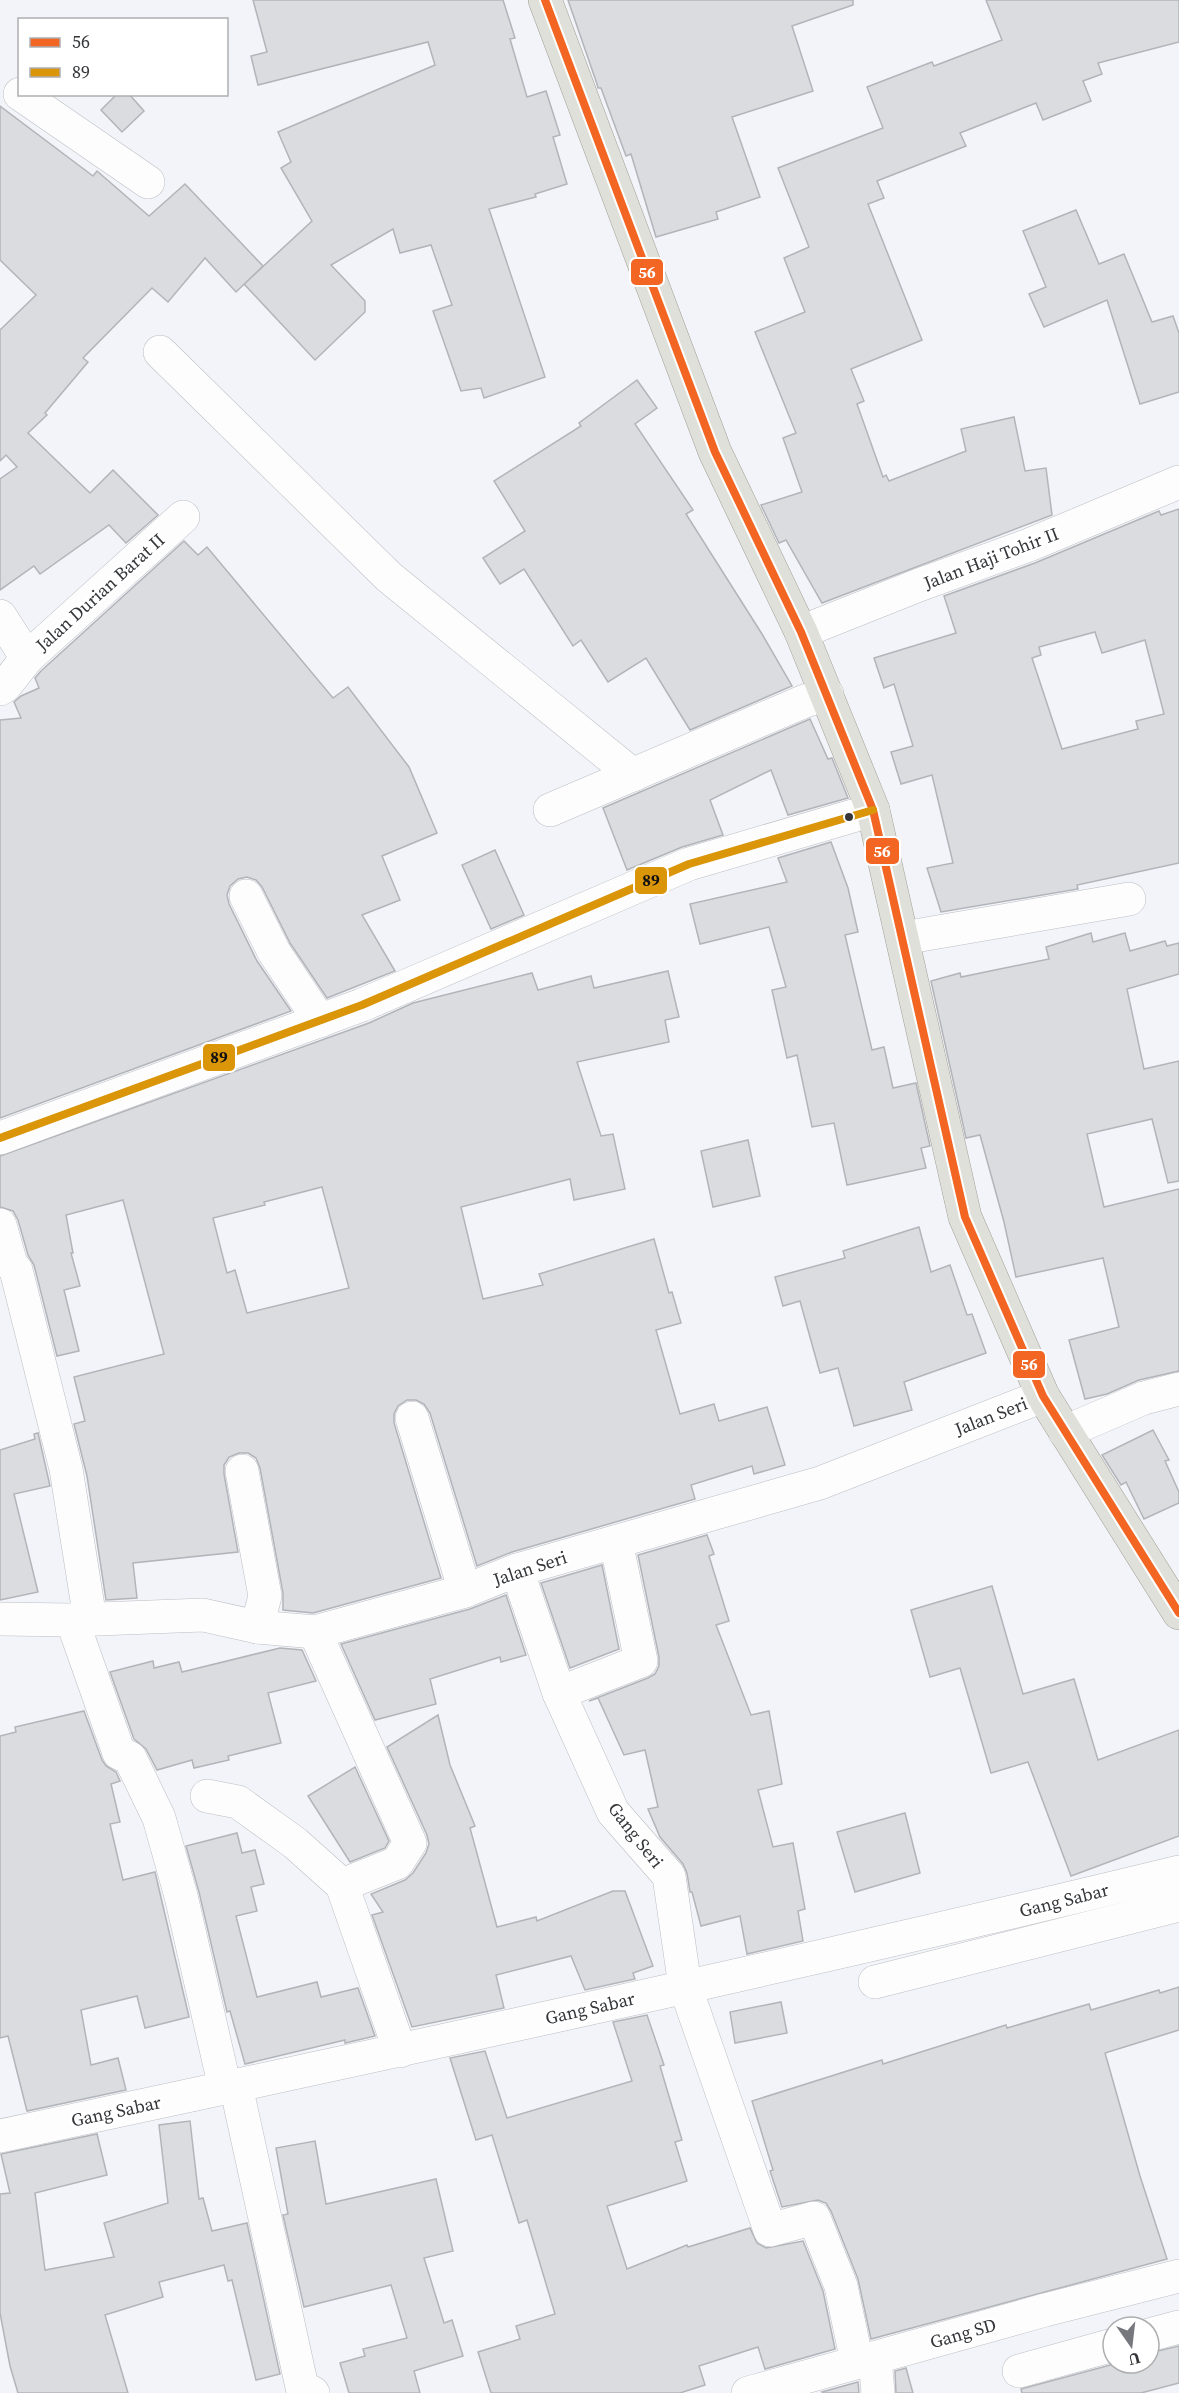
<svg xmlns="http://www.w3.org/2000/svg" width="1179" height="2393" viewBox="0 0 1179 2393" font-family="'Source Serif 4',serif">
<style>
.building{fill:#dbdce0;stroke:#b3b4b9;stroke-width:1.5;fill-rule:evenodd}
.lines{fill:none;stroke-linecap:round;stroke-linejoin:round}
.minor-casing{stroke:#bcbec2;stroke-width:34}
.major-casing{stroke:#a09f95;stroke-width:34}
.minor{stroke:#fdfdfe;stroke-width:33}
.major{stroke:#e0e0da;stroke-width:33}
.bus-1-casing{stroke:#fff;stroke-width:12}
.bus-2-casing{stroke:#fff;stroke-width:12}
.bus-1{stroke:#f26522;stroke-width:8}
.bus-2{stroke:#da9509;stroke-width:8}
.bus-dot{fill:#343639;stroke:#fff;stroke-width:2}
.labels{text-anchor:middle;dominant-baseline:central;stroke-width:6;stroke-linejoin:round;paint-order:stroke}
.street-label{font-size:18px;fill:#343639;stroke:#fff}
.line-badge{stroke:#fff;stroke-width:2}
.badge-label{font-size:16px;text-anchor:middle;font-weight:bold;fill:#fff}
.pale-badge-label{font-size:16px;text-anchor:middle;font-weight:bold;fill:#111}
</style>
<rect width="100%" height="100%" fill="#f2f4fa"/>
<!-- building -->
<g class="building">
<path d="M253,0H503L515,38L510,39L527,97L546,91L560,135L553,137L567,184L535,194L536,197L489,209L545,377L484,398L481,388L461,391L433,311L452,305L431,245L400,253L393,229L331,265L365,301V312L315,360L244,284L312,221L281,168L291,162L278,132L435,65L428,42L258,85L251,56L267,52Z"/>
<path d="M568,0H853V5L792,26L813,91L732,117L760,197L716,212L718,219L656,237L631,154L626,156L601,88H598L597,84Z"/>
<path d="M986,0H1179V42L1098,63L1102,74L1083,81L1091,101L1043,120L1036,103L960,133L966,146L877,181L884,198L868,204L922,340L851,369L864,401L857,404L883,477L886,475L889,481L966,451L961,429L1014,417L1025,471L1046,468L1052,515L822,603L786,540L779,543L761,505L802,492L783,438L796,433L755,332L805,312L784,258L809,247L778,168L883,128L867,87L932,62L934,66L1002,40Z"/>
<path d="M117,94H129L144,111L122,132L101,110Z"/>
<path d="M0,106L93,176L97,171L149,216L185,184L263,266L236,292L205,258L168,302L152,288L83,358L88,362L45,413L47,415L28,433L90,493L113,470L158,515L126,543L109,525L40,574L34,566L0,590V479L17,467L6,455L0,461V330L36,295L0,260Z"/>
<path d="M1076,210L1099,264L1124,254L1152,322L1173,316L1179,333V392L1140,404L1107,300L1044,327L1029,294L1046,287L1023,231Z"/>
<path d="M637,380L657,408L635,424L693,510L686,514L762,634L792,686L690,730L646,658L608,682L581,640L573,646L524,569L500,584L483,558L525,531L494,481L581,426L579,423Z"/>
<path d="M1179,509V863L1077,885L1078,889L941,912L927,868L953,863L932,775L901,784L891,752L913,746L894,684L884,688L874,658L956,633L944,596L1035,563L1159,511L1161,515ZM1095,632L1102,653L1145,640L1164,714L1136,721L1138,729L1062,749L1032,658L1041,655L1039,647Z"/>
<path d="M184,541L198,555L207,547L333,698L348,687L409,767L437,833L382,856L400,900L362,915L395,971L327,998L290,943L262,887L256,880L247,877L238,879L230,886L227,895L229,904L257,961L291,1011L0,1118V720L21,718L14,702L21,696L39,688L35,678L41,671Z"/>
<path d="M810,719L828,759L832,758L848,798L788,815L771,770L710,800L723,835L682,847L627,870L603,808Z"/>
<path d="M831,842L848,888L858,932L845,935L872,1050L884,1047L893,1088L916,1083L930,1146L921,1148L926,1168L847,1185L834,1123L812,1127L797,1055L787,1058L772,990L786,987L769,927L700,944L690,904L787,882L778,858Z"/>
<path d="M495,850L524,915L491,929L462,865Z"/>
<path d="M1091,933L1093,942L1125,933L1130,951L1165,941L1167,946L1179,943V974L1127,989L1144,1069L1179,1061V1181L1168,1183L1152,1119L1087,1134L1104,1207L1179,1189V1371L1139,1380L1107,1394L1085,1399L1069,1340L1119,1327L1103,1258L1016,1277L1004,1222L980,1135L966,1138L931,981L960,973L961,977L1049,959L1046,947Z"/>
<path d="M668,971L679,1017L665,1020L669,1042L577,1062L601,1136L613,1134L625,1189L574,1200L570,1179L461,1207L483,1299L543,1285L539,1274L654,1239L669,1293L672,1292L681,1323L656,1330L680,1414L714,1404L719,1421L767,1407L785,1465L754,1474L752,1466L691,1485L695,1499L512,1552L477,1566L430,1413L424,1404L416,1400H407L398,1406L394,1414V1423L441,1578L313,1613L283,1610V1593L260,1468L256,1458L248,1453H239L229,1457L224,1465V1474L238,1552L133,1563L137,1598L106,1600L87,1476L74,1424L85,1421L74,1377L164,1354L123,1200L66,1215L73,1253H71L80,1286L64,1290L79,1351L57,1356L34,1265L28,1255L18,1220L13,1211L0,1207V1156L369,1023L413,1003L532,973L538,990L591,976L594,988ZM322,1187L349,1288L247,1313L235,1270L227,1273L213,1218L265,1205L264,1202Z"/>
<path d="M748,1140L760,1196L713,1207L701,1151Z"/>
<path d="M919,1227L931,1272L950,1265L967,1315L972,1314L986,1353L904,1382L912,1410L854,1426L838,1368L820,1373L800,1301L783,1306L775,1277L845,1258L843,1251Z"/>
<path d="M1153,1430L1169,1460L1165,1461L1179,1492V1503L1144,1519L1126,1482L1121,1485L1102,1455Z"/>
<path d="M38,1433L50,1486L14,1494L38,1592L0,1600V1450L35,1439L34,1434Z"/>
<path d="M707,1535L714,1554L709,1556L729,1621L716,1625L751,1715L769,1711L782,1784L758,1790L773,1847L793,1843L805,1909L798,1911L803,1941L747,1954L740,1916L701,1926L692,1892H690L687,1873L683,1864L660,1837L648,1809L658,1807L645,1750L624,1755L598,1698L589,1701L648,1678L655,1674L659,1666V1657L638,1555Z"/>
<path d="M602,1565L619,1649L570,1668L541,1583Z"/>
<path d="M992,1586L1023,1694L1074,1679L1098,1760L1179,1730V1836L1071,1876L1028,1762L991,1773L960,1668L930,1677L911,1610Z"/>
<path d="M506,1595L526,1655L501,1662L500,1657L430,1679L436,1704L375,1720L341,1644L470,1609Z"/>
<path d="M280,1648L302,1650L316,1681L268,1693L281,1743L228,1756L229,1760L194,1768L192,1760L157,1770L146,1749L134,1739L110,1672L153,1661L154,1668L179,1662L182,1672Z"/>
<path d="M84,1711L102,1760L106,1766L116,1772L120,1781L111,1784L120,1822L110,1824L123,1880L155,1872L189,2017L145,2028L137,1996L81,2010L91,2065L118,2058L126,2090L27,2111L8,2036L0,2038V1736L16,1732L15,1727Z"/>
<path d="M438,1715L450,1765L475,1826L470,1828L497,1927L536,1917L537,1921L613,1891H625L653,1966L633,1973L635,1979L585,1990L571,1956L496,1975L504,2008L412,2027L372,1915L383,1912L371,1894L405,1880L413,1873L426,1853L429,1844L427,1835L387,1747Z"/>
<path d="M355,1767L389,1841L385,1848L350,1862L308,1796Z"/>
<path d="M905,1813L920,1873L855,1892L837,1832Z"/>
<path d="M237,1833L242,1853L255,1850L264,1884L251,1887L257,1911L236,1916L257,1997L317,1982L321,1997L358,1988L375,2036L345,2043V2040L245,2064L230,2011L227,2012L199,1892L186,1846Z"/>
<path d="M1179,1987V2030L1105,2053L1140,2176L1167,2259L871,2339L858,2279L831,2211L826,2203L818,2200L782,2207L770,2171L773,2170L752,2101L882,2060L883,2064L1006,2025L1007,2028L1089,2004L1091,2010L1159,1990L1160,1993Z"/>
<path d="M781,2002L787,2033L735,2043L730,2012Z"/>
<path d="M647,2015L664,2065L660,2066L682,2140L675,2142L687,2181L607,2206L627,2269L687,2245L688,2247L750,2228L757,2243L766,2248L803,2241L823,2291L835,2349L765,2369L758,2347L699,2366L705,2385L680,2393H491L478,2352L520,2339L516,2326L555,2314L527,2220L519,2223L492,2135L476,2140L450,2058L485,2051L507,2118L632,2081L613,2022Z"/>
<path d="M190,2121L199,2199L203,2198L212,2231L247,2223L280,2374L256,2380L232,2280L228,2281L224,2265L159,2282L163,2297L105,2315L128,2393H18L10,2366L0,2313V2194L10,2193L1,2154L97,2134L107,2175L35,2193L45,2270L114,2257L104,2223L168,2203L159,2125Z"/>
<path d="M315,2141L326,2204L436,2179L453,2251L424,2258L444,2323L452,2320L463,2356L414,2371L420,2393H349L340,2363L365,2356L363,2349L407,2338L391,2285L304,2307L283,2215L288,2214L276,2148Z"/>
<path d="M1179,2346V2383L1141,2393H1022L1021,2389L1118,2363H1149V2353Z"/>
<path d="M906,2368L913,2393H896L895,2371Z"/>
<path d="M858,2382L859,2393H823L822,2392Z"/>
</g>
<g class="lines">
<!-- minor casing -->
<g class="minor-casing">
<g id="minor">
<path d="M20,94L148,182"/>
<path d="M160,352L389,577L633,775"/>
<path d="M0,616L27,658L183,517"/>
<path d="M801,632L919,585L1029,545L1179,482"/>
<path d="M0,689L5,686L27,658"/>
<path d="M550,810L805,701L827,694"/>
<path d="M246,896L274,952L320,1021"/>
<path d="M903,938L1129,899"/>
<path d="M0,1138L362,1005L689,864L873,810"/>
<path d="M0,1225L11,1264L16,1270L66,1469L90,1619"/>
<path d="M412,1418L465,1591"/>
<path d="M1065,1432L1144,1398L1179,1389"/>
<path d="M242,1471L265,1596L257,1627"/>
<path d="M517,1570L559,1693L613,1812L669,1876L685,1986L770,2230L814,2218L841,2286L857,2362"/>
<path d="M0,1619L72,1620L203,1615L257,1627L315,1632L465,1591L517,1570L820,1483L1043,1396"/>
<path d="M72,1620L119,1753L130,1758L159,1818L181,1896L225,2088"/>
<path d="M315,1632L410,1843L397,1863L342,1885"/>
<path d="M559,1693L641,1661L616,1542"/>
<path d="M207,1796L238,1802L295,1843L342,1885L400,2051"/>
<path d="M875,1982L1179,1905"/>
<path d="M236,2086L302,2387L313,2393"/>
<path d="M0,2136C394,2052 788,1967 1179,1872"/>
<path d="M1149,2335L1179,2327"/>
<path d="M875,2358L878,2393"/>
<path d="M1019,2371L1113,2345"/>
<path d="M748,2393L1045,2310L1179,2276"/>
</g>
</g>
<!-- major casing -->
<g class="major-casing">
<path id="major" d="M545,0L715,452L801,632L873,810L965,1217L1043,1396L1179,1613"/>
</g>
<!-- minor -->
<use href="#minor" class="minor"/>
<!-- major -->
<use href="#major" class="major"/>
<!-- bus-1 casing -->
<g class="bus-1-casing">
<path id="bus-1" d="M545,0L715,452L801,632L873,810L965,1217L1043,1396L1179,1613"/>
</g>
<!-- bus-2 casing -->
<g class="bus-2-casing">
<path id="bus-2" d="M0,1138L362,1005L689,864L873,810"/>
</g>
<!-- bus-1 -->
<use href="#bus-1" class="bus-1"/>
<!-- bus-2 -->
<use href="#bus-2" class="bus-2"/>
</g>
<!-- markers -->
<circle class="bus-dot" cx="849" cy="817" r="5"/>
<g class="labels">
<!-- street labels -->
<g class="street-label">
<text transform="translate(991 558) rotate(-21)">Jalan Haji Tohir II</text>
<text transform="translate(100 592) rotate(-42)">Jalan Durian Barat II</text>
<text transform="translate(991 1416) rotate(-21)">Jalan Seri</text>
<text transform="translate(530 1568) rotate(-18)">Jalan Seri</text>
<text transform="translate(636 1835) rotate(52)">Gang Seri</text>
<text transform="translate(1064 1900) rotate(-14)">Gang Sabar</text>
<text transform="translate(590 2008) rotate(-13)">Gang Sabar</text>
<text transform="translate(116 2111) rotate(-12)">Gang Sabar</text>
<text transform="translate(963 2333) rotate(-16)">Gang SD</text>
</g>
</g>
<g class="line-badge">
<rect x="630" y="258" width="34" height="28" rx="6" fill="#f26522"/>
<rect x="865" y="837" width="35" height="28" rx="6" fill="#f26522"/>
<rect x="634" y="866" width="34" height="29" rx="6" fill="#da9509"/>
<rect x="202" y="1043" width="34" height="29" rx="6" fill="#da9509"/>
<rect x="1012" y="1350" width="34" height="29" rx="6" fill="#f26522"/>
</g>
<g class="badge-label">
<text x="647" y="278">56</text>
<text x="882" y="857">56</text>
<text x="1029" y="1370">56</text>
</g>
<g class="pale-badge-label">
<text x="651" y="886">89</text>
<text x="219" y="1063">89</text>
</g>
<!-- legend -->
<rect x="18" y="18" width="210" height="78" fill="#ffffff" stroke="#aeafb0" stroke-width="1.5"/>
<rect x="30" y="38" width="30" height="9" fill="#f26522" stroke="#aeafb0" stroke-width="1.5"/>
<text x="72" y="48" font-size="18" fill="#343639">56</text>
<rect x="30" y="68" width="30" height="9" fill="#da9509" stroke="#aeafb0" stroke-width="1.5"/>
<text x="72" y="78" font-size="18" fill="#343639">89</text>
<!-- north arrow -->
<g transform="translate(1131 2345) rotate(166)"><circle r="28" fill="#ffffff" stroke="#aeafb0" stroke-width="1.5"/>
<path d="M0-4.5L10 22L0 15L-10 22Z" fill="#76787d"/>
<text y="-9" font-size="16" font-weight="bold" text-anchor="middle" fill="#343639">U</text>
</g>
</svg>
